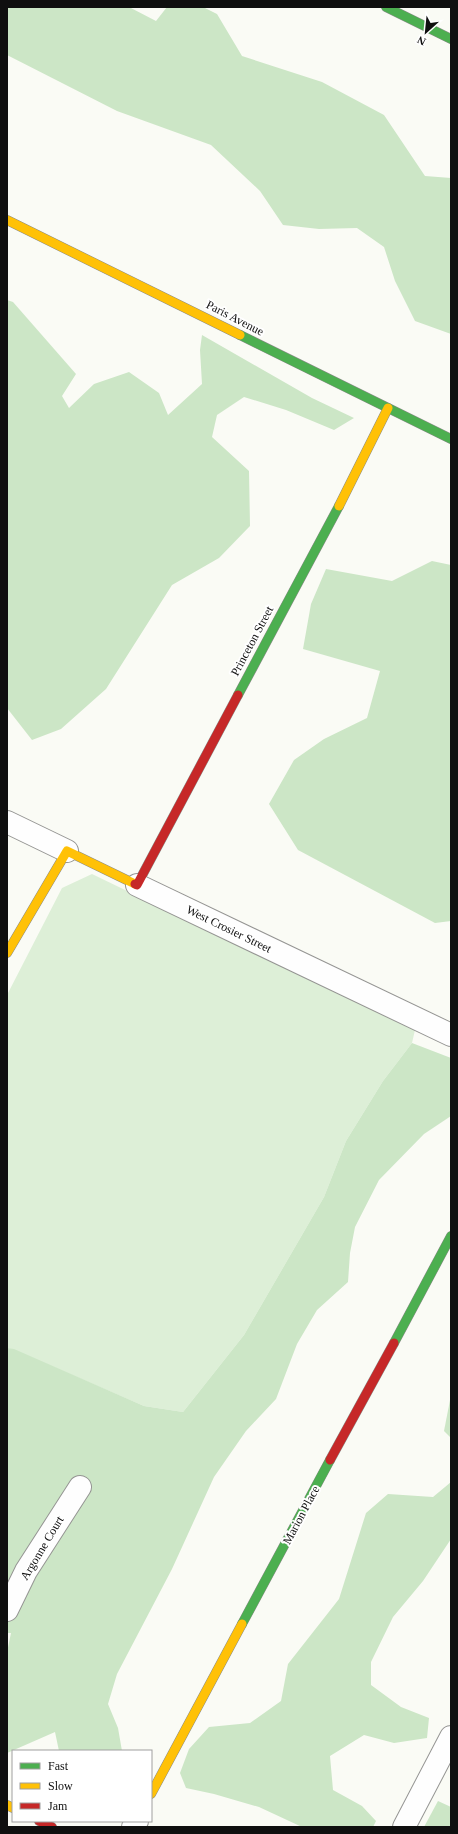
<svg xmlns="http://www.w3.org/2000/svg" width="458" height="1834" viewBox="0 0 458 1834" font-family="'Times New Roman',serif">
<style>
.green{fill:#ddefd7}
.forest{fill:#cce6c6}
.lines{fill:none;stroke-linecap:round;stroke-linejoin:round}
.street-casing{stroke:#959593;stroke-width:24}
.fast-casing{stroke:#8b8c89;stroke-width:10}
.slow-casing{stroke:#8b8c89;stroke-width:10}
.jam-casing{stroke:#8b8c89;stroke-width:10}
.street{stroke:#fefefe;stroke-width:22}
.fast{stroke:#4caf50;stroke-width:9}
.slow{stroke:#ffc107;stroke-width:9}
.jam{stroke:#c62828;stroke-width:9}
.labels{text-anchor:middle;dominant-baseline:central;stroke-width:4;stroke-linejoin:round;paint-order:stroke}
.street-label{font-size:12px;fill:#0f0f0f;stroke:#fff}
</style>
<rect width="100%" height="100%" fill="#fafbf5"/>
<!-- green -->
<path class="green" d="M92,874L415,1030L412,1043L383,1081L346,1141L324,1197L244,1335L183,1412L144,1406L14,1350L7,1348V995L62,888Z"/>
<!-- forest -->
<g class="forest">
<path d="M7,7H129L156,21L167,7H203L217,14L242,56L322,82L384,115L425,176L451,178V334L415,321L395,281L384,247L357,228L319,229L283,225L260,191L211,145L117,111L7,55Z"/>
<path d="M7,300L13,302L76,374L62,396L69,408L94,384L129,372L159,393L168,415L202,384L200,350L202,335L312,398L354,418L334,430L286,410L244,397L217,415L212,437L249,471L250,526L219,558L172,585L106,689L61,729L32,740L7,708Z"/>
<path d="M432,561L451,565V921L435,923L298,850L269,804L294,760L324,739L367,718L380,671L303,649L311,604L326,569L392,581Z"/>
<path d="M412,1043L451,1058V1116L424,1134L379,1180L355,1227L350,1253L348,1282L317,1310L297,1344L276,1399L246,1431L214,1477L172,1569L117,1674L108,1704L118,1728L122,1751H59L55,1732L7,1753V1652L11,1633H7V1348L14,1349L144,1406L183,1412L244,1335L324,1197L346,1141L383,1081Z"/>
<path d="M451,1395V1438L444,1431Z"/>
<path d="M451,1482V1539L423,1581L393,1617L371,1662V1685L401,1707L429,1718L427,1738L394,1743L364,1735L330,1756L333,1790L362,1806L376,1821L373,1827H302L259,1807L214,1794L186,1788L180,1773L189,1749L209,1727L250,1723L281,1701L288,1664L339,1599L366,1513L388,1494L433,1497Z"/>
<path d="M438,1801L451,1807V1827H424Z"/>
</g>
<g class="lines">
<!-- street casing -->
<g class="street-casing">
<g id="street">
<path d="M7,822L67,851"/>
<path d="M137,885L451,1035"/>
<path d="M7,1610L26,1571L80,1487"/>
<path d="M133,1827L137,1821"/>
<path d="M404,1827L451,1737"/>
</g>
</g>
<!-- fast casing -->
<g class="fast-casing">
<g id="fast">
<path d="M386,7L451,39"/>
<path d="M240,335L451,439"/>
<path d="M238,695L339,506"/>
<path d="M394,1343L451,1236"/>
<path d="M242,1624L330,1460"/>
</g>
</g>
<!-- slow casing -->
<g class="slow-casing">
<g id="slow">
<path d="M7,220L240,335"/>
<path d="M339,506L388,408"/>
<path d="M7,953L67,851L135,884"/>
<path d="M151,1794L242,1624"/>
<path d="M7,1805L13,1808"/>
</g>
</g>
<!-- jam casing -->
<g class="jam-casing">
<g id="jam">
<path d="M135,884L137,885L238,695"/>
<path d="M330,1460L394,1343"/>
<path d="M39,1821L52,1827"/>
</g>
</g>
<!-- street -->
<use href="#street" class="street"/>
<!-- fast -->
<use href="#fast" class="fast"/>
<!-- slow -->
<use href="#slow" class="slow"/>
<!-- jam -->
<use href="#jam" class="jam"/>
</g>
<g class="labels">
<!-- street labels -->
<g class="street-label">
<text transform="translate(235 318) rotate(27)">Paris Avenue</text>
<text transform="translate(252 641) rotate(-62)">Princeton Street</text>
<text transform="translate(229 929) rotate(26)">West Crosier Street</text>
<text transform="translate(301 1515) rotate(-62)">Marion Place</text>
<text transform="translate(42 1548) rotate(-59)">Argonne Court</text>
</g>
</g>
<!-- border -->
<rect width="458" height="1834" fill="none" stroke="#0f0f0f" stroke-width="16"/>
<!-- legend -->
<rect x="12" y="1750" width="140" height="72" fill="#ffffff" stroke="#9f9f9f"/>
<rect x="20" y="1763" width="20" height="6" fill="#4caf50" stroke="#9f9f9f"/>
<text x="48" y="1770" font-size="12" fill="#0f0f0f">Fast</text>
<rect x="20" y="1783" width="20" height="6" fill="#ffc107" stroke="#9f9f9f"/>
<text x="48" y="1790" font-size="12" fill="#0f0f0f">Slow</text>
<rect x="20" y="1803" width="20" height="6" fill="#c62828" stroke="#9f9f9f"/>
<text x="48" y="1810" font-size="12" fill="#0f0f0f">Jam</text>
<!-- north arrow -->
<g transform="translate(426 32) rotate(207)" stroke="#ffffff" stroke-width="3" paint-order="stroke">
<path d="M0-3L7 15L0 10L-7 15Z" fill="#0f0f0f"/>
<text y="-6" font-size="11" font-weight="bold" text-anchor="middle" fill="#0f0f0f">N</text>
</g>
</svg>
